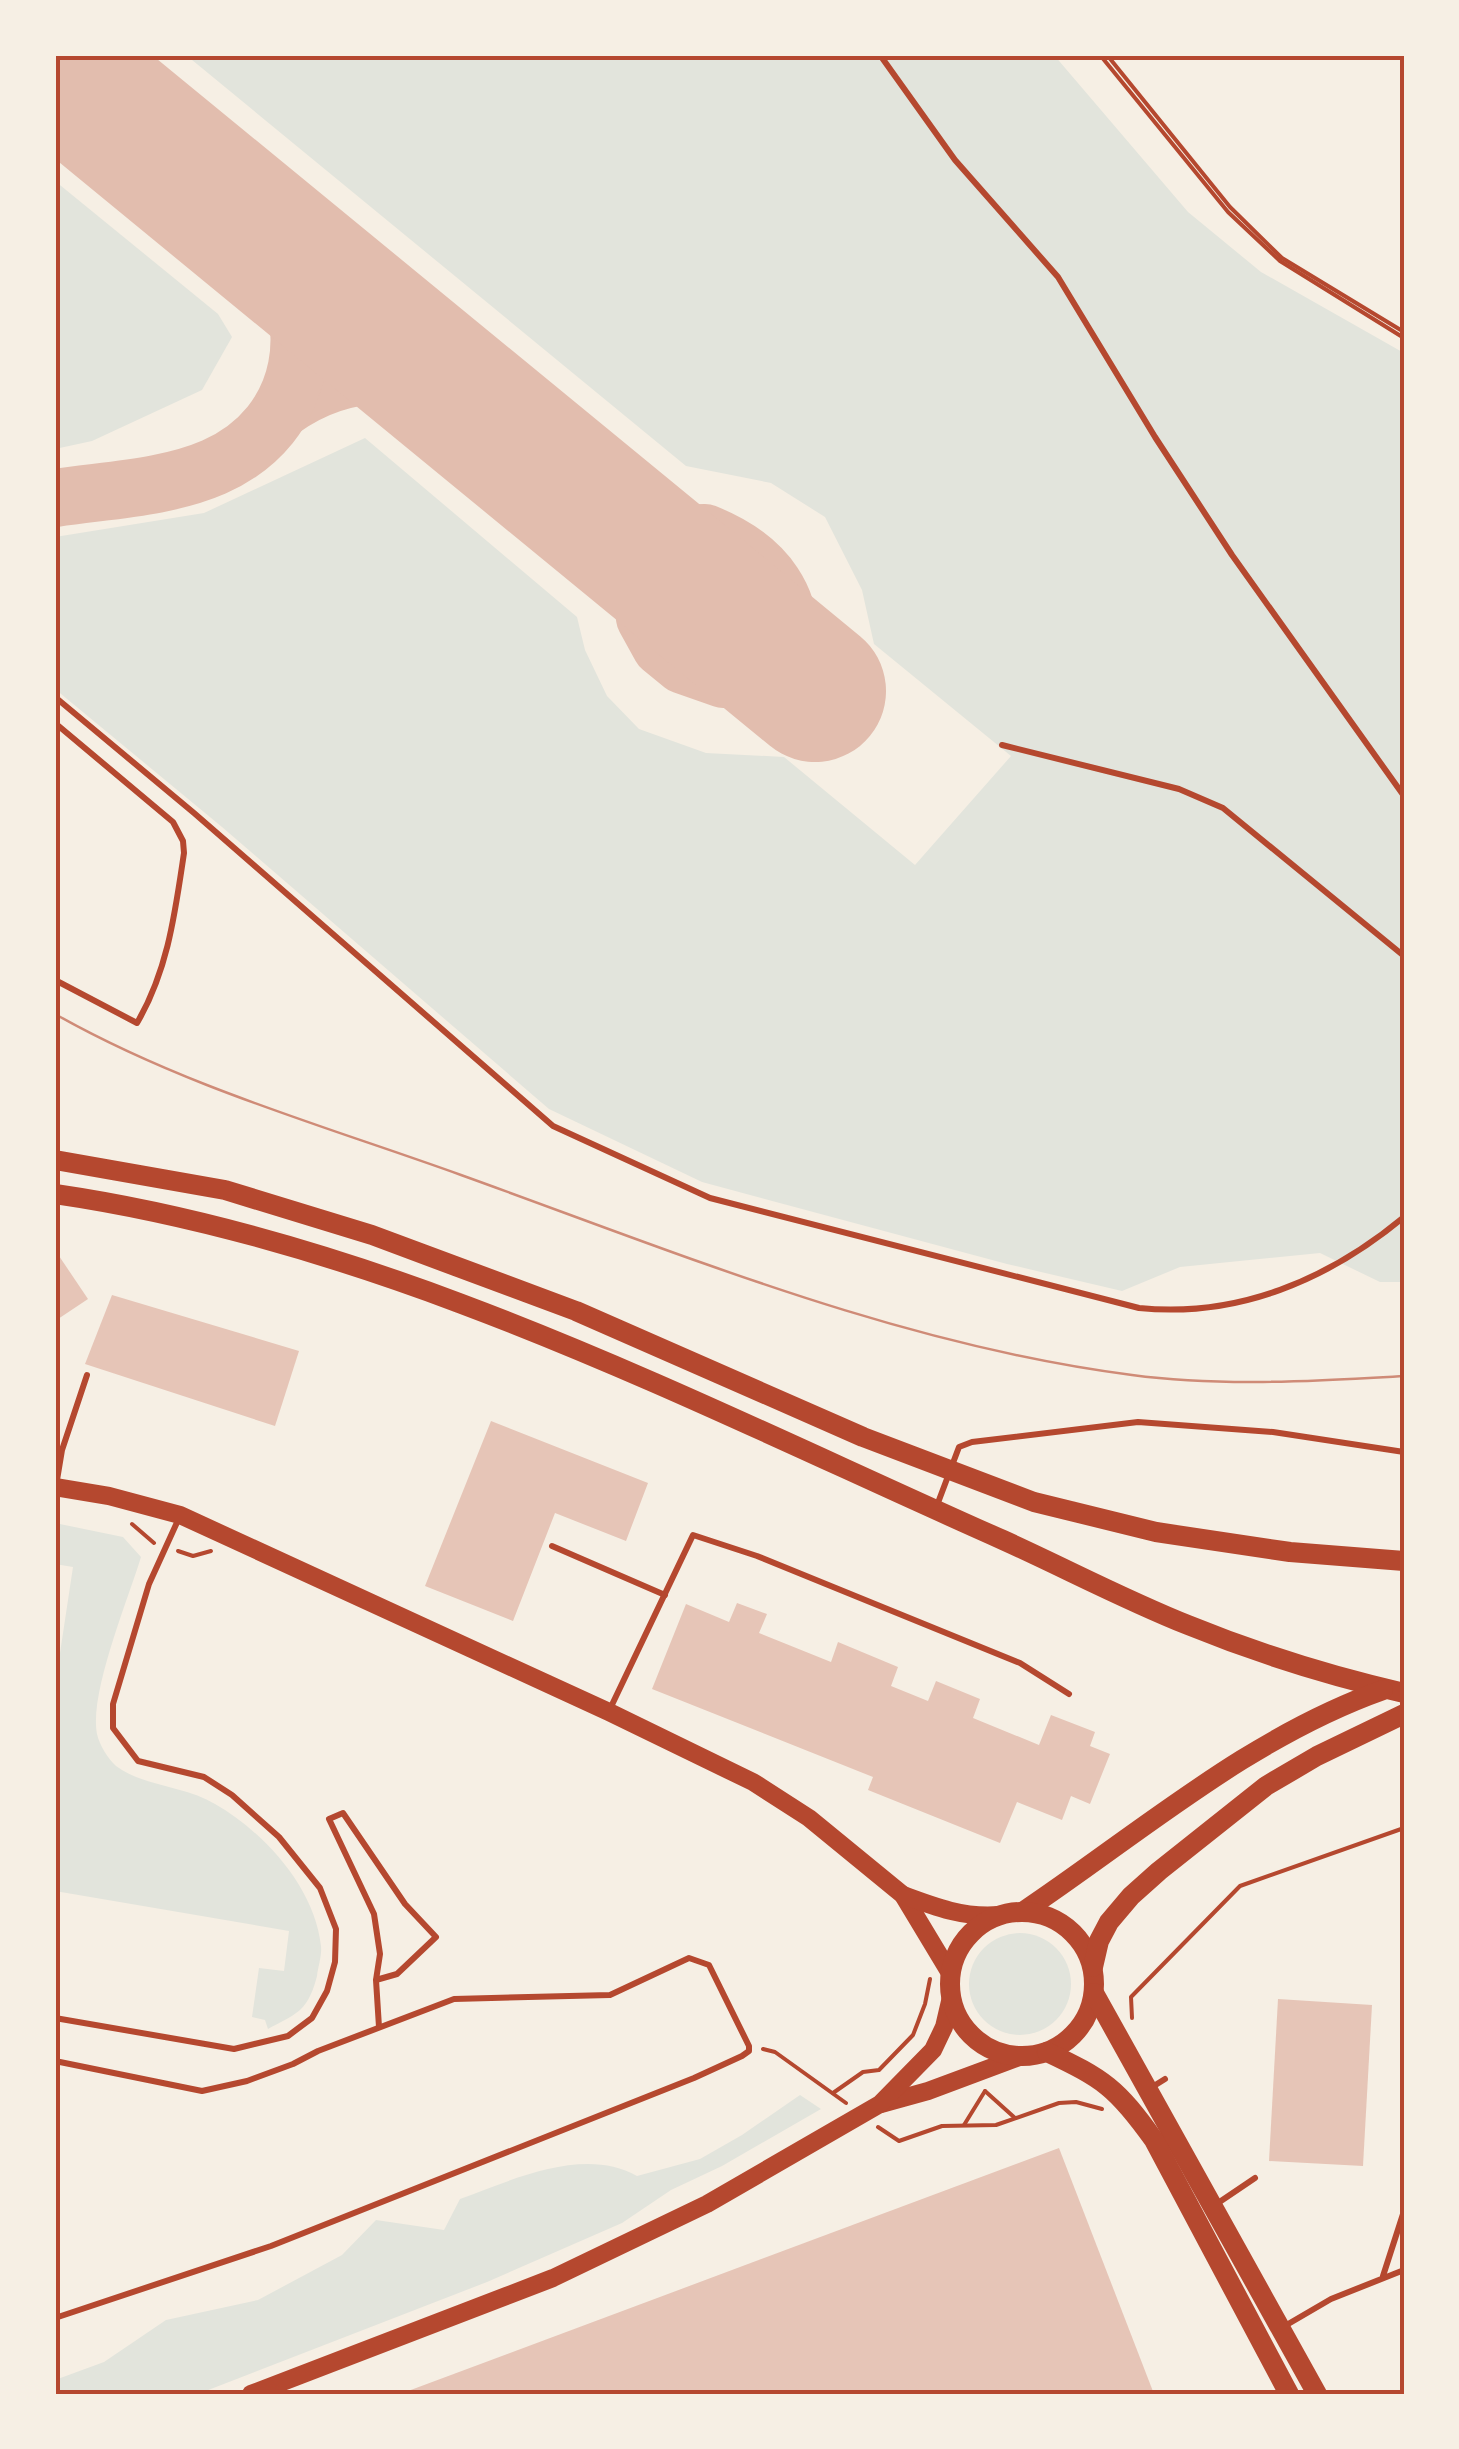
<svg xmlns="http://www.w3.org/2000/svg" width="1459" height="2449" viewBox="0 0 1459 2449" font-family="'PT Sans',sans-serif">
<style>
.green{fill:#e2e4dc}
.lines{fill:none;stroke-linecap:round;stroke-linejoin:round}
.taxiway{stroke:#e2bdae;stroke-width:58}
.runway{stroke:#e2bdae;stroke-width:142}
.building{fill:#e6c5b7}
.path{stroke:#b5482f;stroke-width:4}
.service{stroke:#b5482f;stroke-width:6}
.primary{stroke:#b5482f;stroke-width:18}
.trunk{stroke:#b5482f;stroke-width:20}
.tram{stroke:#cf8b77;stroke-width:2.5}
.neatline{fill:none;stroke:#b5482f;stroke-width:4}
</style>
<rect width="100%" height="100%" fill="#f6efe4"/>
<!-- green -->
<g class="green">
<path d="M186,55H1054L1188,212L1261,272L1404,353V1282H1380L1320,1253L1180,1267L1122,1291L1007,1264L702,1182L549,1109L222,827L55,689V537L204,513L365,438L577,617L585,650L607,696L639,729L706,753L784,757L915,865L1011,756L874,644L862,590L825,517L771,483L686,466Z"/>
<path d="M55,181L218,314L232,337L202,390L92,441L55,449Z"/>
<path d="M55,1523L123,1537L141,1557C128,1600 89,1693 97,1734C99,1744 108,1759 116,1766C142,1786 186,1786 215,1804C264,1832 315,1888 321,1946C322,1956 318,1967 317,1976C314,1988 309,2002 300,2010C291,2018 278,2023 268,2029L265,2020L252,2017L259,1968L284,1971L289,1931L55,1891V1686L73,1567L55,1564Z"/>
<circle cx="1020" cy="1984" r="51"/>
<path d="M800,2095L821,2109L722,2166L671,2190L622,2223L487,2282L198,2394H55V2380L104,2362L166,2320L258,2300L342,2255L376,2220L444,2230L460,2199C512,2180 584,2146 637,2176L700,2159L742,2135Z"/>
</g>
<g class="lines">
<!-- taxiway -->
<g class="taxiway">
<path d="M282,409C333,373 389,365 447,389"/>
<path d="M55,498C107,490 166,488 214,467C309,425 323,318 265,240"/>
<path d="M705,533C763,556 803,601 784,666L754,678L723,679L683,665L661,647L645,618L639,575L646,552L671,534Z"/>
</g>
<!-- runway -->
<path class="runway" d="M55,67L815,691"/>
</g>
<!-- building -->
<g class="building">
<path d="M55,1250L88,1299L55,1321Z"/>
<path d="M112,1295L299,1351L275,1426L85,1364Z"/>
<path d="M491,1421L648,1483L626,1541L555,1513L513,1621L425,1586Z"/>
<path d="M737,1603L767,1614L759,1633L831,1662L838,1642L898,1667L891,1686L928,1701L936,1681L980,1699L973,1718L1039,1745L1051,1715L1095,1732L1090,1746L1110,1754L1090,1804L1071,1796L1062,1820L1017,1802L1000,1843L868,1790L873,1777L652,1689L686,1604L729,1622Z"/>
<path d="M1278,1999L1372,2005L1363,2166L1269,2161Z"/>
<path d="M1059,2148L1154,2394H400Z"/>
</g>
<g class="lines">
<!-- path -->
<g class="path">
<path d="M1100,55L1228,212L1280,261L1404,338"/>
<path d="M1107,55L1230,207L1282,258L1404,332"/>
<path d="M132,1524L154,1543"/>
<path d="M178,1551L193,1556L211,1551"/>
<path d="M1132,2018L1131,1997L1240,1886L1404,1828"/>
<path d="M763,2049L775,2052L846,2103"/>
<path d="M985,2091L1015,2118"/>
<path d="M833,2093L863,2072L879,2070L913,2035L925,2004L930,1979"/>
<path d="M964,2125L985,2091"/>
<path d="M878,2127L899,2141L942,2126L996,2125L1059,2103L1076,2102L1102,2109"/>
</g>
<!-- service -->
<g class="service">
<path d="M880,55L955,160L1058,277L1155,437L1232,555L1404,796"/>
<path d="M55,697L194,813L553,1126L710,1198L1139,1308C1238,1318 1328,1280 1404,1217"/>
<path d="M55,723L173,822L183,841L184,853C175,913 168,970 137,1023L55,980"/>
<path d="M1002,745L1179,789L1223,808L1404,956"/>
<path d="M55,1352V1351"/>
<path d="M56,1486L62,1450L87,1375"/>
<path d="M936,1508L959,1447L972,1442L1138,1422L1273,1432L1404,1452"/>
<path d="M552,1546L665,1595"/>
<path d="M609,1711L693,1535L757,1556L1020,1663L1069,1694"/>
<path d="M376,1980L397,1974L436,1937L405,1904L343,1813L329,1819L374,1914L380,1954L376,1980L379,2027"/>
<path d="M55,2018L234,2049L288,2036L312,2018L327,1991L335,1962L336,1929L320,1888L279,1837L232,1795L204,1777L138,1761L113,1728V1704L149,1584L179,1518"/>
<path d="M55,2061L202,2091L247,2081L293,2064L318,2051L454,1999L610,1995L689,1958L709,1965L749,2046V2051L742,2056L694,2078L271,2246L55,2318"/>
<path d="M1149,2089L1165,2079"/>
<path d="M1215,2205L1255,2178"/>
<path d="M1383,2276L1404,2211"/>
<path d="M1283,2327L1331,2299L1404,2270"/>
</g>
<!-- primary -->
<g class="primary">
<path d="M55,1487L109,1496L180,1515L609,1712L753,1782L809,1818L903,1895L950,1973"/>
<path d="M903,1895C935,1907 964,1918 999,1915"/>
<path d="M881,2104L928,2091L1022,2056"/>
<path d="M251,2394L553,2278L707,2204L880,2104L933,2050L944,2027L951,1997"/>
</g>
<!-- trunk -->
<g class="trunk">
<path d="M55,1160L225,1190L372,1235L576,1311L863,1437L1034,1502L1156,1532L1290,1552L1404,1561"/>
<path d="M55,1194C391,1243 696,1404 1003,1540C1065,1568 1125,1600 1188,1625C1259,1654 1330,1676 1404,1693"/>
<path d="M1024,1911C1140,1833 1250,1737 1383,1690"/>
<circle cx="1022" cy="1984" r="72"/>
<path d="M1093,1967L1099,1941L1109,1922L1131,1896L1159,1871L1266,1786L1317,1756L1404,1714"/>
<path d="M1094,1993L1317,2394"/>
<path d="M1047,2052C1104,2079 1117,2088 1154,2140L1289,2394"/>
</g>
<!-- tram -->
<path class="tram" d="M55,1014C182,1086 325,1126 461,1175C681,1254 899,1345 1132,1375C1222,1387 1315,1381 1404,1376"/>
</g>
<!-- border -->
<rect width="1459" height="2449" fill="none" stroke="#f6efe4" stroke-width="115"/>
<rect x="58" y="58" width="1344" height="2334" class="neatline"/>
</svg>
